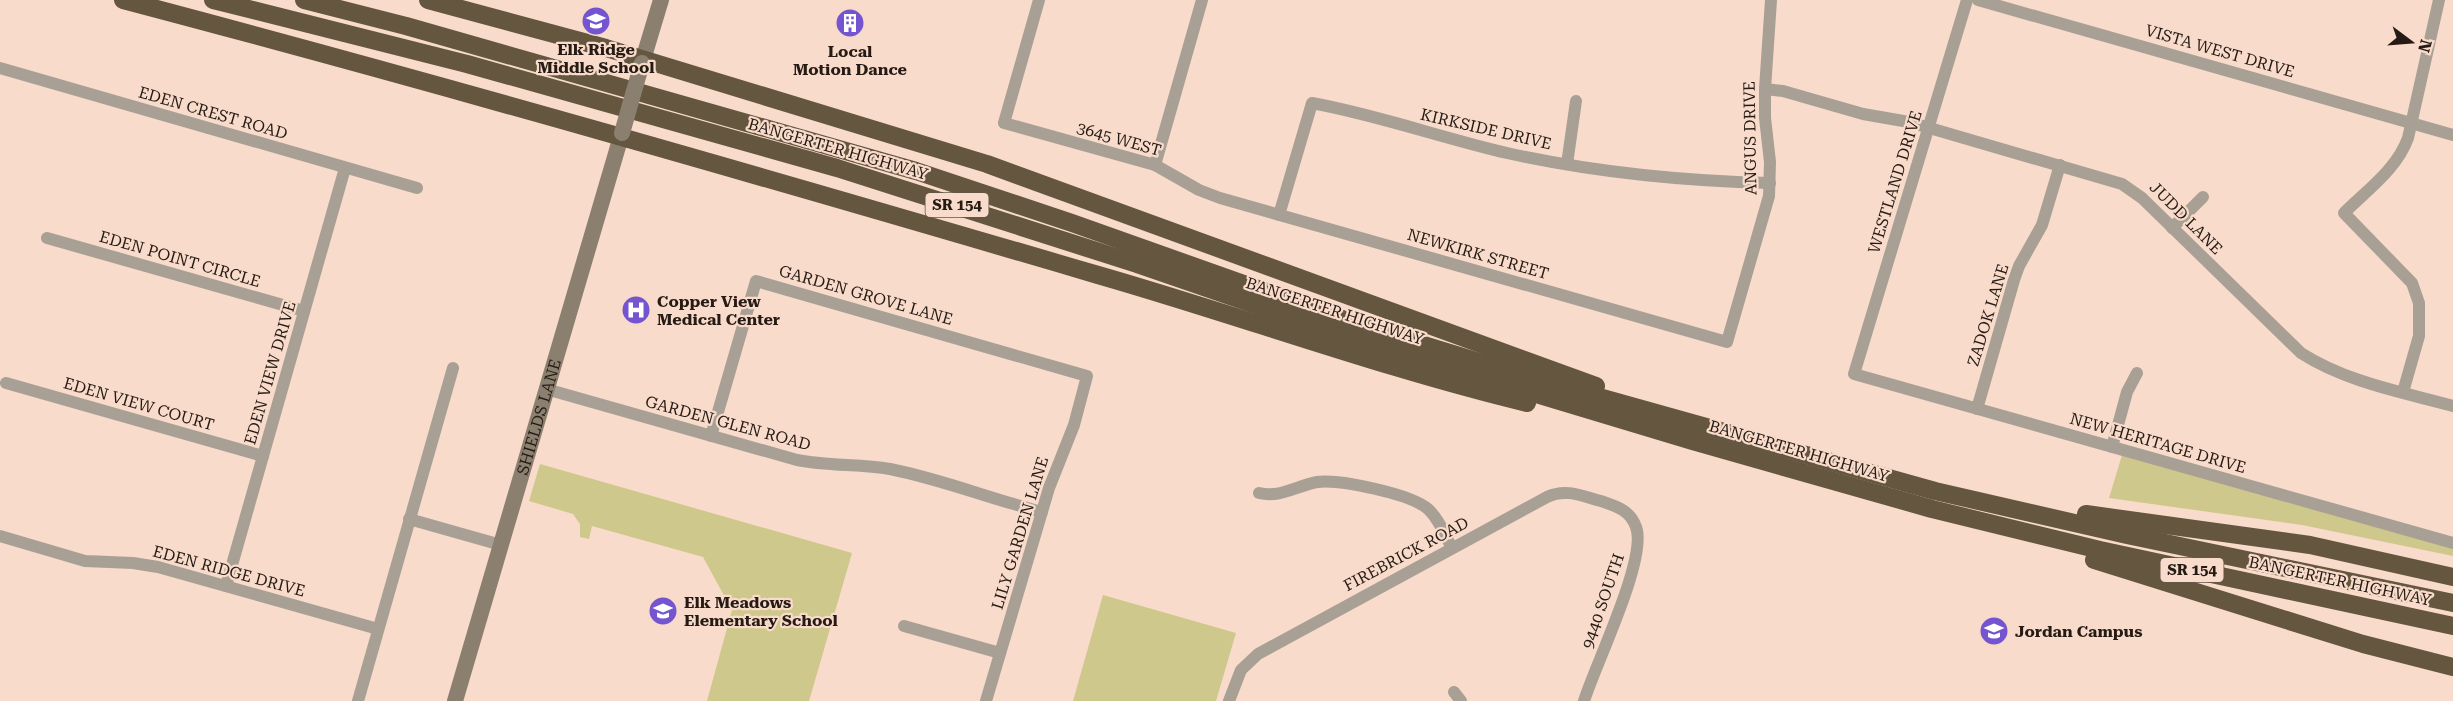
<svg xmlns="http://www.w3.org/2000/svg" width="2453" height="701" viewBox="0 0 2453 701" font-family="'Roboto Serif',serif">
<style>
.green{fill:#cfc88c}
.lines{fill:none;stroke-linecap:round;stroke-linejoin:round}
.minor{stroke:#a8a095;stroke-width:12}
.secondary{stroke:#8b8070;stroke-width:16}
.motorway{stroke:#65563f;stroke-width:18}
.secondary-bridge{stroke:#8b8070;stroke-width:16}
.labels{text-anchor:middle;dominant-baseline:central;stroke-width:4.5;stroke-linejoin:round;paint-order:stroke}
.shield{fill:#f8dbca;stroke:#64554b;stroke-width:1.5}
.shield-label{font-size:15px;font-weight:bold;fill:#251b14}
.poi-label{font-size:16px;font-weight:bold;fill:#251b14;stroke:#f8dbca;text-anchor:start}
.street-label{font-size:16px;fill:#251b14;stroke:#f8dbca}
</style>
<rect width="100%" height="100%" fill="#f8dbca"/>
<!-- green -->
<g class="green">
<path d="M2122,455L2453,548V556L2302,525L2109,498Z"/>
<path d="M540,464L852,553L809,701H707L732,610L703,557L592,526L589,539L580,537V524L573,514L529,501Z"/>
<path d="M1103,595L1236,633L1216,701H1073Z"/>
</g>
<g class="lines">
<!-- minor -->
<g class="minor">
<path d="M1039,0L1004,123L1155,165L1199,190L1220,198L1727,342L1769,196L1770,162L1765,118V89L1771,0"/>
<path d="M1967,0L1854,374L2453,543"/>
<path d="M1978,0L2453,135"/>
<path d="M0,68L417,188"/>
<path d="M1765,89L1783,91L1863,114L1909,122L2122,184L2142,198L2301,353C2346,382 2402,392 2453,406"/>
<path d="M1567,164L1576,101"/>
<path d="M1155,165L1202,0"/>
<path d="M1279,215L1312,103C1378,115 1442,138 1507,153C1593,172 1682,181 1770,183"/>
<path d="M2172,228L2203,197"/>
<path d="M47,238L304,311"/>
<path d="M6,383L263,456"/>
<path d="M546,389L797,460C828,466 859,464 890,469C941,479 991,499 1042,512"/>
<path d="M2403,392L2419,336V303L2412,283L2344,213C2367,190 2397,169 2408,138L2439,0"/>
<path d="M1977,409L2014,280L2019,266L2042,225L2060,165"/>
<path d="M711,436L756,281L1087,376L1074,425L1049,488L986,701"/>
<path d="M2112,447L2127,392L2137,373"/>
<path d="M1259,493C1281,498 1296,486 1317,482C1340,479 1411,494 1428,509C1439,519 1445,535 1452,548"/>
<path d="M409,519L501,545"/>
<path d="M0,536L85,561L133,563L158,567L378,629"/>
<path d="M226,586L345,168"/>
<path d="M904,626L1000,653"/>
<path d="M1454,692L1461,701"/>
<path d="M358,701L453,368"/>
<path d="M1229,701L1241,670L1258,654L1547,497C1566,488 1582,496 1601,501C1616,506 1630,510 1636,527C1648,558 1595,665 1584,701"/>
</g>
<!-- secondary -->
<g class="secondary">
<path d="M642,63L661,0"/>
<path id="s1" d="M455,701L622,133"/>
</g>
<!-- motorway -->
<g class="motorway">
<path d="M123,0C449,86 774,180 1098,275C1241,316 1382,368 1527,403"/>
<path d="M213,0L467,64L837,168L1137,264L1363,342L1692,441L1932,509L2100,550L2453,626"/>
<path d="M304,0L406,26L916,171L1072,223L1359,325L1538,380L1935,491L2127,535L2453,603"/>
<path d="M428,0L606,48L987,164L1596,386"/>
<path d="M2086,514L2310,545L2453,577"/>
<path d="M2094,560L2363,644L2453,667"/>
</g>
<!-- secondary-bridge -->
<path class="secondary-bridge" d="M622,133L642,63"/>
</g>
<!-- icons -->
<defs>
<g id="school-disc" transform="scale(1.5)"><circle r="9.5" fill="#7555cf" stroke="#f8dbca"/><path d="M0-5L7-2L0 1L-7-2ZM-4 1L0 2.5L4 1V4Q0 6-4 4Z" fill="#fff"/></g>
<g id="building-disc" transform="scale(1.5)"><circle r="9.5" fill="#7555cf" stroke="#f8dbca"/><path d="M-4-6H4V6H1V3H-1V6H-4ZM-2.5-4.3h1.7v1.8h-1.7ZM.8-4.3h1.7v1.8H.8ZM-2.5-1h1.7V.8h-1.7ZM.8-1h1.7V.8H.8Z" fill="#fff"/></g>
<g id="hospital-disc" transform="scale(1.5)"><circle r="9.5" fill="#7555cf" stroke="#f8dbca"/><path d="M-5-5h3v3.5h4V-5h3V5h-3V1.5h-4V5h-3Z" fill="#fff"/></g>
<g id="university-disc" transform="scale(1.5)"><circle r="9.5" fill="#7555cf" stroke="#f8dbca"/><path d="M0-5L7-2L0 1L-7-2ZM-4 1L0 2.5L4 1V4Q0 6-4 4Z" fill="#fff"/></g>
</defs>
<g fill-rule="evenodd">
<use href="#school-disc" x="596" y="21"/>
<use href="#building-disc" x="850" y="23"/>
<use href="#hospital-disc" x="636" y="310"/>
<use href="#school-disc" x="663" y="611"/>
<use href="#university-disc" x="1994" y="631"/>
</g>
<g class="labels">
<!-- shield labels -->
<g class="shield">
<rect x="925.5" y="193" width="63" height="24" rx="4.5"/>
<rect x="2160.5" y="558" width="63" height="24" rx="4.5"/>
</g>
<g class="shield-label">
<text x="957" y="205">SR 154</text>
<text x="2192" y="570">SR 154</text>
</g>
<!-- poi labels -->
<g class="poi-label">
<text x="596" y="49" text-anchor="middle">Elk Ridge<tspan x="596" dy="18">Middle School</tspan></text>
<text x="850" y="51" text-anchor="middle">Local<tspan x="850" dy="18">Motion Dance</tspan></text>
<text x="657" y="301">Copper View<tspan x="657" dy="18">Medical Center</tspan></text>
<text x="684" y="602">Elk Meadows<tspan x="684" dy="18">Elementary School</tspan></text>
<text x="2015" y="631">Jordan Campus</text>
</g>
<!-- street labels -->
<g class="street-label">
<text transform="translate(2220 51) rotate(16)">VISTA WEST DRIVE</text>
<text transform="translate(213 113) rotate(16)">EDEN CREST ROAD</text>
<text transform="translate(1486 129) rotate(13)">KIRKSIDE DRIVE</text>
<text transform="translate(1750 138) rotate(-91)">ANGUS DRIVE</text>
<text transform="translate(1119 139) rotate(16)">3645 WEST</text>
<text transform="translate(838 149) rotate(16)">BANGERTER HIGHWAY</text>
<text transform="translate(1895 182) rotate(-73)">WESTLAND DRIVE</text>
<text transform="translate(2186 218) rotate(45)">JUDD LANE</text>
<text transform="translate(1478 254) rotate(16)">NEWKIRK STREET</text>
<text transform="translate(180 259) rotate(16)">EDEN POINT CIRCLE</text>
<text transform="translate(866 295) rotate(16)">GARDEN GROVE LANE</text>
<text transform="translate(1335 311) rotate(18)">BANGERTER HIGHWAY</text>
<text transform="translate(1988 315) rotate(-73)">ZADOK LANE</text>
<text transform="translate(270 373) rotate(-74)">EDEN VIEW DRIVE</text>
<text transform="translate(139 404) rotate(16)">EDEN VIEW COURT</text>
<text stroke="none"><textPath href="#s1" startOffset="296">SHIELDS LANE</textPath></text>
<text transform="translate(728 423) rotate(15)">GARDEN GLEN ROAD</text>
<text transform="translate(2158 443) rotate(16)">NEW HERITAGE DRIVE</text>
<text transform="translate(1799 451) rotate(16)">BANGERTER HIGHWAY</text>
<text transform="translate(1020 533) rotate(-73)">LILY GARDEN LANE</text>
<text transform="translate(1406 554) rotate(-28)">FIREBRICK ROAD</text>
<text transform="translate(229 571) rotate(15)">EDEN RIDGE DRIVE</text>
<text transform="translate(2340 581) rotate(12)">BANGERTER HIGHWAY</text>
<text transform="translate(1603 601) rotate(-71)">9440 SOUTH</text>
</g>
</g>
<!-- north arrow -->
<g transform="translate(2411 42) rotate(106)" stroke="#f8dbca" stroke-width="4.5" paint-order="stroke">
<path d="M0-4.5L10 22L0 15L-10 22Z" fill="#251b14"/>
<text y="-9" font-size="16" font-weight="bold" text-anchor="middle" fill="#251b14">N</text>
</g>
</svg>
